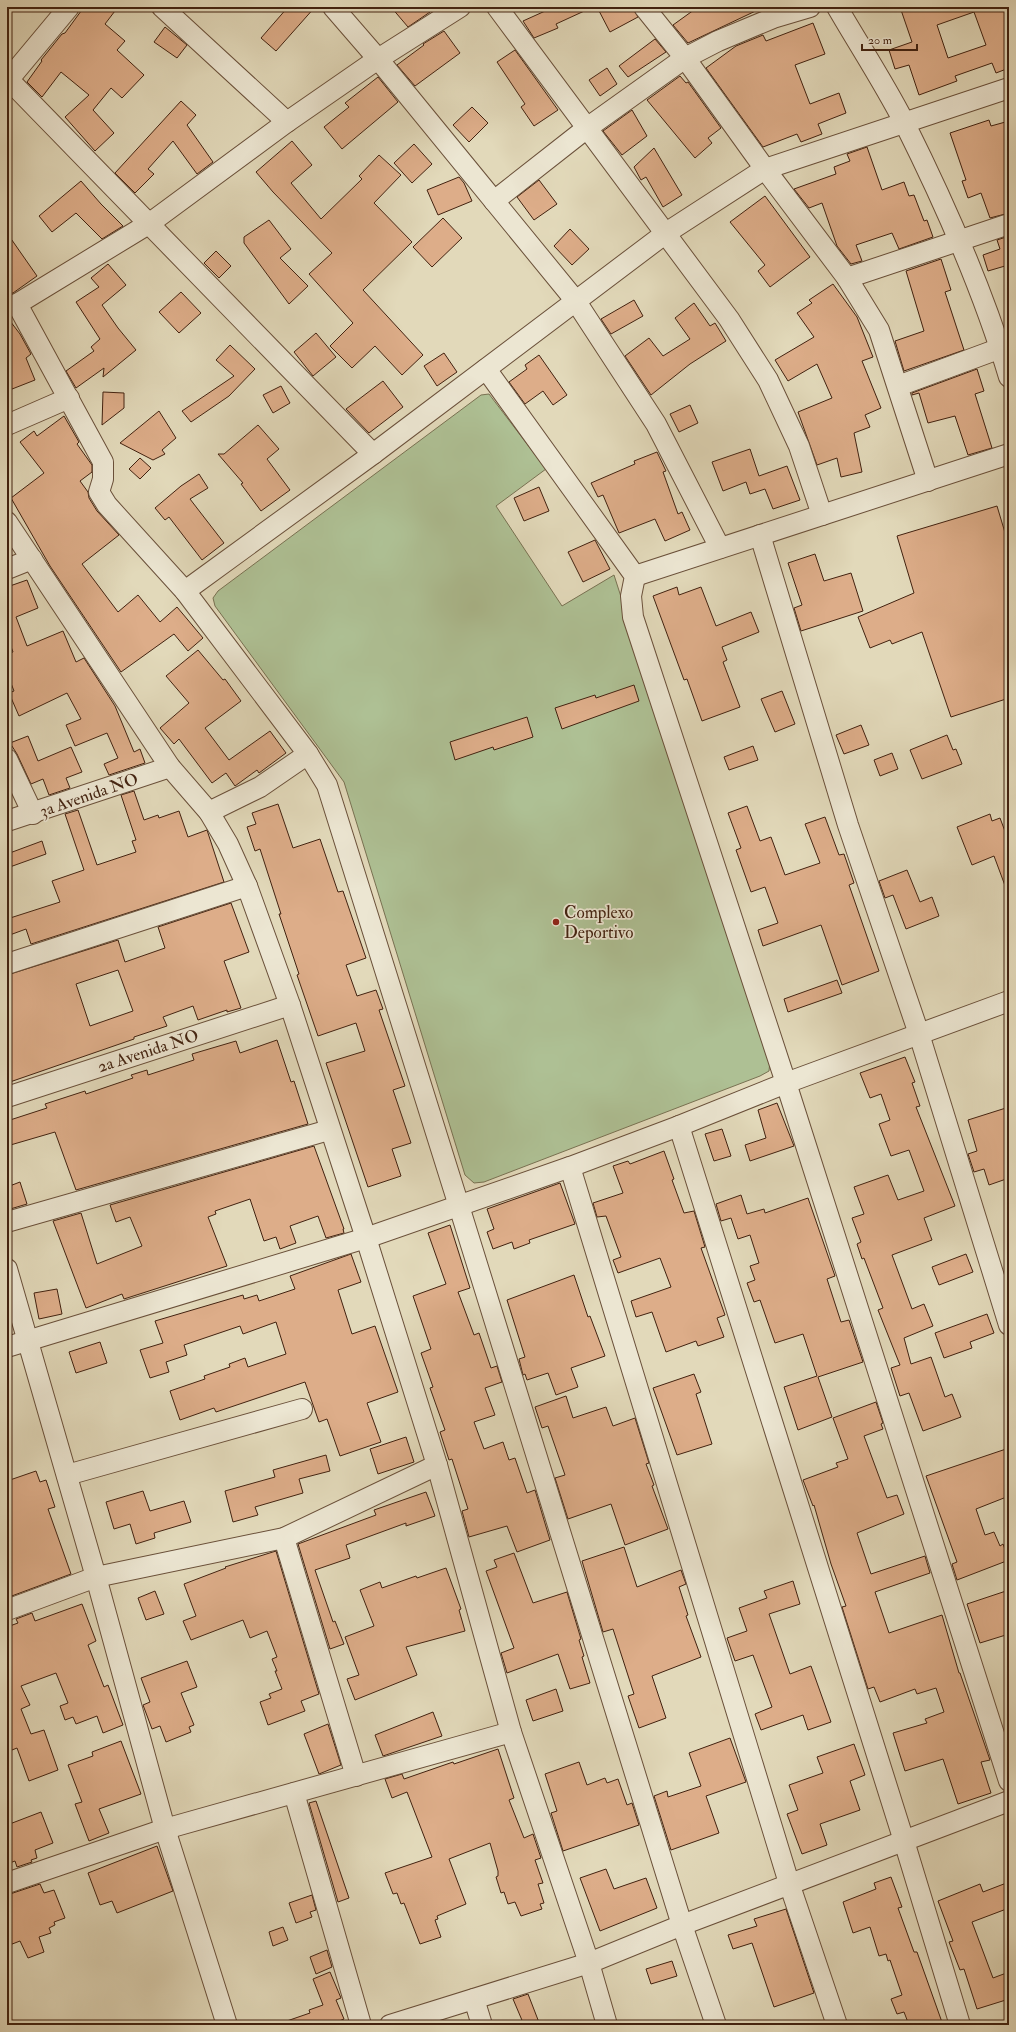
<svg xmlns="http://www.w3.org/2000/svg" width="1016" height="2032" viewBox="0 0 1016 2032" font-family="'IM FELL Double Pica',serif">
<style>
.pitch{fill:#aec094;stroke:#787152}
.building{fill:#ddad89;stroke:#422210;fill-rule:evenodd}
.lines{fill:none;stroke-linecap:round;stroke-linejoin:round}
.minor-casing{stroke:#6a503a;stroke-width:22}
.minor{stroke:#ece6d2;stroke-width:20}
.poi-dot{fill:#8f2418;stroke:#ece6d2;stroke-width:1.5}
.labels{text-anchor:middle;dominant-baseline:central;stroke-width:3.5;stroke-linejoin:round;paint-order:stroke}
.street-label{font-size:17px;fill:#422210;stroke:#ece6d2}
.poi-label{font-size:17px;fill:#422210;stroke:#ece6d2;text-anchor:start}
</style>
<rect width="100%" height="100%" fill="#e2d9ba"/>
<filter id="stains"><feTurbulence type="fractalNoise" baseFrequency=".005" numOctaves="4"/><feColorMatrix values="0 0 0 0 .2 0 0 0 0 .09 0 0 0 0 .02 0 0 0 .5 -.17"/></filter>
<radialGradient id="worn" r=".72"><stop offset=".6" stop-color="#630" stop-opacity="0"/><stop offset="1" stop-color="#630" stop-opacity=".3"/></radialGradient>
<!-- pitch -->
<path class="pitch" d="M489,394L546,469L496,506L562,606L614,575L770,1061L769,1071L760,1076L484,1182L474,1183L465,1175L344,782L215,606L213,598L218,591L481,395Z"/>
<!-- building -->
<g class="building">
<path d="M84,7H118L105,24L125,41L117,50L144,75L122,98L111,88L93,110L114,133L95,151L65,117L89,95L61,72L42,97L27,82L42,61L41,60L62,34L65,33Z"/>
<path d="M288,7H315L276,51L261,38Z"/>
<path d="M391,7H427L430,12L408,27Z"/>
<path d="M554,7H593L556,24L558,28L534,38L523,21Z"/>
<path d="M597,7H633L638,17L610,32Z"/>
<path d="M698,7H764L688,43L673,25Z"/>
<path d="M900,7H1007L1009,14V68L996,73L992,63L955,76L957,81L919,95L909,65L895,69L889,50L912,42ZM974,12L986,45L948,58L937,25Z"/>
<path d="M813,23L825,54L795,65L810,104L839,93L846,113L818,124L822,134L801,142L797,134L763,147L706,68L736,46L763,35L766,41Z"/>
<path d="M165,27L187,45L177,58L154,42Z"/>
<path d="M444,31L460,53L415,86L397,65L424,45L423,44Z"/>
<path d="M655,39L666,52L628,77L619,66Z"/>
<path d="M515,50L558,110L534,126L521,107L525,104L497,62Z"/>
<path d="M607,68L617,84L600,96L589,80Z"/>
<path d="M680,76L686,83L688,82L721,128L708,138L712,143L695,158L647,100Z"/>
<path d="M378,77L398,102L342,149L324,127L349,107L345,103Z"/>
<path d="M181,101L196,115L187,125L213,162L197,174L173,141L148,169L154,174L135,193L115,173Z"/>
<path d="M472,107L488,123L469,142L453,125Z"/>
<path d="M632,110L647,136L622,155L603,131Z"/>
<path d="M989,120L991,126L1009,121V213L990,218L981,193L968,198L962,181L966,180L950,133Z"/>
<path d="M292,141L312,165L291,183L321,219L362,179L359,176L379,155L401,175L374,203L412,242L363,290L423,355L402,375L375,346L352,368L330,346L353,323L309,274L332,253L273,192L256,172Z"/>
<path d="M414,144L432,164L412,183L394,163Z"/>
<path d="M867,147L882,190L904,182L909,196L914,195L924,221L927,220L933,237L899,249L892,233L856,245L862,261L851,264L837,246L822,203L809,208L794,189L836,174L834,167L850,161L847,154Z"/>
<path d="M654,148L682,195L663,207L646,177L641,180L634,167Z"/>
<path d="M459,177L464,183L472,201L438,215L427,190Z"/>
<path d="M539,180L557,204L534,220L517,197Z"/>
<path d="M81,181L101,204L123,226L102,239L76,213L52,232L39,216Z"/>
<path d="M765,196L810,257L770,287L758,271L765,265L730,222Z"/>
<path d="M443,218L462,238L432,267L413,247Z"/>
<path d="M269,220L291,249L280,258L308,286L289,304L244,243V237Z"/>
<path d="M570,229L589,249L572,265L554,246Z"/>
<path d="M7,233L37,276L13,293L7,294Z"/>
<path d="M1009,236V268H1006L1005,266L988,271L983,255L1000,249L997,240Z"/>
<path d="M216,251L231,266L219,278L204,263Z"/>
<path d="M941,259L951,290L945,292L964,350L904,371L895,341L924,331L906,271Z"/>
<path d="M108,264L126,285L102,305L118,328L136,350L103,377L104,368L76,388L66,371L94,351L91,347L100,339L76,302L99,287L91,278Z"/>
<path d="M833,284L857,317L873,357L862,361L881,408L865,415L870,427L854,433L862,472L841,477L837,458L817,465L798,412L832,398L817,364L788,381L775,360L814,337L797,313L812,303L809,300Z"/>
<path d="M181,292L201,313L179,333L159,312Z"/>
<path d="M634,300L643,316L611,334L601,319Z"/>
<path d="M694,303L710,326L715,323L726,341L690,364L651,395L625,356L649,338L663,356L690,339L675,318Z"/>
<path d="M7,317L20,334L31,354L26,358L35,380L7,391Z"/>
<path d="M316,333L336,357L313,376L294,352Z"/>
<path d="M230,345L255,369L229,396L191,422L182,411L234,376L216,360Z"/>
<path d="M444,353L457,372L437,386L424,366Z"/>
<path d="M539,355L567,395L553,405L543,391L525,404L509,382L527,369L525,365Z"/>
<path d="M977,369L984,391L975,394L992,448L968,455L955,416L928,423L919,393L912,395V393Z"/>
<path d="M383,381L403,407L369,433L346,409Z"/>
<path d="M281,386L290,403L273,413L263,395Z"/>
<path d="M103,392L124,393V408L102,425Z"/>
<path d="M690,405L698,423L679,432L670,414Z"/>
<path d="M159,411L176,438L162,450L165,454L153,460L120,443Z"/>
<path d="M64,416L79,442L77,444L92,465V472L80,481L88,492L89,498L97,511L119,535L82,564L118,612L138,595L160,622L177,607L203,638L188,651L174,634L121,672L50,566L11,498L44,473L20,442L34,431L37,436Z"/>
<path d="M258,425L279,449L267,459L290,490L261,511L241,484L243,483L218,454H224Z"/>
<path d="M750,449L759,476L787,466L800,500L773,509L765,489L750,494L746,482L723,491L712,462Z"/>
<path d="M657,452L666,471L663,472L678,514L682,512L690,530L665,541L655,519L619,533L603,495L598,497L591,483L635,464L634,461Z"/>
<path d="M140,458L151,468L140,479L129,469Z"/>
<path d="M199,474L208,488L190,499L224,543L202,560L169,517L165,520L155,508L181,486Z"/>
<path d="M539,487L549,511L524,521L514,498Z"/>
<path d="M997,506L1009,546V698L951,717L922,632L892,644L890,640L870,648L858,617L914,593L897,536Z"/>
<path d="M595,540L610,569L583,582L568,552Z"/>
<path d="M815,554L824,581L851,573L863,611L801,631L794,608L802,605L788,563Z"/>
<path d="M27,580L38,608L16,617L27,646L63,631L76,662L84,658L115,706L134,752L140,749L145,763L109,775L104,764L118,758L107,733L75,746L66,725L81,719L67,693L19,716L9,693L14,691L7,673V654L13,652L7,636V587Z"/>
<path d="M677,587L679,595L701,587L716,626L751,612L759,632L722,647L727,660L723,662L740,707L702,721L687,679L684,680L653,596Z"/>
<path d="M198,650L223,680L225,679L241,701L205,728L229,760L270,731L286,753L259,773L257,770L235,786L226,773L212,783L179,739L174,744L160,728L189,703L166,676Z"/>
<path d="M634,685L639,701L562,729L555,708L595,695L596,698Z"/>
<path d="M782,691L795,724L775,732L761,699Z"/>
<path d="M527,717L533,737L494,750L493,747L455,760L450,742Z"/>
<path d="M861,725L869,745L844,754L836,735Z"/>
<path d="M947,735L953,750L956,749L962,764L922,779L910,750Z"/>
<path d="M28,736L38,761L71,747L82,772L66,778L70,788L49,795L43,779L31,784L17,754L10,743Z"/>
<path d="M753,746L758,760L729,770L724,757Z"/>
<path d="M892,753L898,769L880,776L874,760Z"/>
<path d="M134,791L144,820L158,815L159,818L179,811L188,837L207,830L224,882L31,944L26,929L7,936V919L60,902L52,881L84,870L65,814L78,810L97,865L136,852L132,841L136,840L121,795Z"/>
<path d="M278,804L293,848L320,839L338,892L343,891L366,958L346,965L357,996L376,990L383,1009L379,1010L405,1086L393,1090L411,1143L392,1149L401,1176L368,1187L326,1063L365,1051L356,1023L318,1036L297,975L299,974L279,914H281L260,849L255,851L247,827L256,824L252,813Z"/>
<path d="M747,806L760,841L771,837L785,875L820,863L805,824L825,817L839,855L844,854L854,883L849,885L879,971L842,985L821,925L763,946L758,930L778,923L765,887L751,892L736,850L741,848L728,813Z"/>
<path d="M990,814L992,821L1000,818L1009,842V891H1007L994,856L972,865L957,827Z"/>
<path d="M42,841L46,854L7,868V854Z"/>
<path d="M907,870L920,902L932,897L939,916L906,929L893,895L885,898L879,881Z"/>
<path d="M231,903L249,952L224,961L241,1008L227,1012V1010L198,1020L193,1006L163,1017L167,1026L134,1037V1039L7,1083V975L118,940L125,962L165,948L158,927ZM118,970L133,1011L90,1026L76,984Z"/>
<path d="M837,980L842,993L788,1012L784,999Z"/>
<path d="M277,1040L291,1082L294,1081L308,1124L76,1190L55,1132L7,1146V1121L47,1108L45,1104L85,1091L86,1094L133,1078L131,1075L147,1070L148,1075L194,1060L192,1054L236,1041L240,1053Z"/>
<path d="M905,1057L915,1082L912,1083L920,1106L916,1107L955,1206L924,1218L932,1240L892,1255L912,1309L924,1304L933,1326L904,1338L911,1364L931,1357L945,1397L952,1394L961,1417L923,1431L909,1393L900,1396L891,1368L900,1365L878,1310L883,1308L864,1258L862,1259L857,1244L861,1242L852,1218L864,1214L854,1187L888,1175L898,1200L924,1191L909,1150L891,1156L879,1124L890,1120L881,1094L870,1098L860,1073Z"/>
<path d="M777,1103L794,1146L750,1161L745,1145L766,1138L758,1110Z"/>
<path d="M1009,1107V1178L989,1185L984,1169L974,1172L968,1154L977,1151L968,1120Z"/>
<path d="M722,1129L731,1156L714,1161L705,1134Z"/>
<path d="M314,1146L344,1229H343L344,1233L326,1238L318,1216L290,1226L296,1243L280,1249L276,1237L264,1241L250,1199L215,1211L216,1214L208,1217L227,1266L124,1299L122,1294L86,1308L53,1221L81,1213L97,1264L142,1246L130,1217L116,1222L110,1205Z"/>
<path d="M664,1151L674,1179L672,1180L684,1213L694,1211L705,1247L701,1248L725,1315L717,1318L724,1337L698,1346L696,1341L666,1352L652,1312L636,1317L631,1301L671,1287L660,1258L618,1273L613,1260L621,1257L606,1216L597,1217L593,1203L623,1193L613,1166L628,1161L630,1164Z"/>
<path d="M20,1182L27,1204L7,1210V1187Z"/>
<path d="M560,1183L575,1224L529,1240L530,1243L514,1249L512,1242L493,1249L487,1232L494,1229L487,1209Z"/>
<path d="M741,1195L747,1214L764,1209L765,1213L808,1198L835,1276L827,1279L841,1322L849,1320L863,1362L818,1377L832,1417L798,1430L784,1387L817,1376L803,1334L775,1343L760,1300L754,1302L747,1283L755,1280L750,1266L759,1263L750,1235L738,1239L731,1218L721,1221L716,1204Z"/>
<path d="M450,1225L470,1288L458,1292L474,1335L479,1333L491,1368L497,1366L502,1382L485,1388L495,1415L474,1422L484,1449L503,1442L509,1460L515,1458L527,1493L535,1490L550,1540L517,1552L507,1526L469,1537L462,1511L468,1509L452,1459L449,1460L440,1432L445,1430L430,1388L433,1387L421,1353L431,1349L413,1296L446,1284L428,1233Z"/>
<path d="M351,1254L361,1282L338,1290L352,1334L375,1326L398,1392L367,1403L381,1442L340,1456L327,1419L319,1422L305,1382L216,1412L214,1408L180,1420L170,1391L205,1379L204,1376L230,1367L229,1364L245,1358L248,1367L286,1354L276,1322L243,1334L240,1326L184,1345L187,1355L166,1362L169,1372L150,1378L140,1350L163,1343L155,1321L243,1295L244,1299L257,1295L259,1301L295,1289L290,1276Z"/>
<path d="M966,1254L973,1272L939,1285L932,1267Z"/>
<path d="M574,1275L588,1317L590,1316L605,1356L571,1368L578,1387L556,1395L548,1373L527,1380L525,1374L523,1375L519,1359L525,1357L507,1300Z"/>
<path d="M57,1289L62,1314L39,1319L34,1293Z"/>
<path d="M987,1314L994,1333L970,1342L972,1348L944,1358L935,1333Z"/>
<path d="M100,1342L107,1363L76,1373L69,1352Z"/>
<path d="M694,1374L701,1392L696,1394L712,1444L677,1455L653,1388Z"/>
<path d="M566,1396L573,1418L606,1407L613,1426L635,1418L649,1463L646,1464L654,1485L652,1486L668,1529L625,1545L611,1504L568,1519L555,1478L565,1475L548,1426L542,1428L535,1407Z"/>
<path d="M876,1402L883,1423L881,1424L883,1429L864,1436L887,1498L897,1495L904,1514L857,1533L871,1574L925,1556L930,1573L875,1592L889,1633L942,1615L959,1673H960L990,1760L981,1762L991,1793L958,1804L943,1759L905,1771L893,1733L927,1723L925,1719L944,1712L936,1688L917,1694L915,1689L880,1702L874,1687L868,1689L842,1607L846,1606L831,1564L814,1505L813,1506L803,1480L838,1467L836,1463L848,1459L833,1418Z"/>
<path d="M406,1437L414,1462L378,1474L370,1449Z"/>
<path d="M1009,1448V1496L976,1509L985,1535L994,1532L1000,1546L1003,1544L1009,1560L957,1580L952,1564L957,1562L926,1476Z"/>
<path d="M326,1455L330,1471L299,1479L303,1493L255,1507L258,1515L233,1522L225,1491L275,1477L273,1470Z"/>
<path d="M36,1471L40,1482L46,1480L55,1507L48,1509L71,1574L9,1597L7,1593V1481Z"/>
<path d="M143,1491L150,1511L184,1501L191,1522L154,1533L155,1538L136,1544L130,1524L114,1529L106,1502Z"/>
<path d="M426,1492L435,1516L406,1526V1523L346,1545L350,1558L315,1570L333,1622L335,1621L344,1644L330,1649L298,1544L376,1515L374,1510Z"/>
<path d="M624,1547L637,1587L681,1570L686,1584L679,1587L688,1615L686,1616L701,1657L652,1676L666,1718L639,1728L628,1696L634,1694L613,1629L603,1632L582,1561Z"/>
<path d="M276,1551L319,1694L301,1701L305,1711L268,1725L260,1702L271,1698L269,1694L282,1689L275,1671H277L272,1659L277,1657L267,1631L250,1638L243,1620L191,1640L183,1621L196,1616L184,1584L226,1568L225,1567Z"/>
<path d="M514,1553L533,1603L567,1592L581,1639L579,1640L584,1656L582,1657L590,1683L570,1689L558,1654L507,1673L501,1653L514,1648L486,1571L497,1567L494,1560Z"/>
<path d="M446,1568L461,1609L459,1610L465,1631L406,1647L417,1675L355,1700L347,1679L359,1675L345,1637L374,1626L360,1590L380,1582L382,1588L416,1576L417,1578Z"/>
<path d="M793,1581L800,1604L769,1614L790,1674L811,1666L831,1722L808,1730L803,1715L761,1730L755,1714L772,1707L753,1655L735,1661L727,1638L747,1631L739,1608L767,1598L764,1591Z"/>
<path d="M1009,1590V1634L980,1643L967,1604Z"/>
<path d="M155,1591L164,1614L146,1620L138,1598Z"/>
<path d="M82,1604L96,1641L88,1645L104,1687L108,1685L123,1725L103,1733L97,1716L76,1724L73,1717L65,1720L60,1706L68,1703L56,1673L21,1686L30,1705L21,1709L31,1734L44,1730L58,1770L29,1781L17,1748L7,1752V1627L18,1623L16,1619L32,1613L35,1621Z"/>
<path d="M187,1661L197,1687L181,1693L194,1725L189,1727L191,1732L166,1742L160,1726L152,1729L143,1705L150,1702L141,1678Z"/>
<path d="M556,1689L563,1711L533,1721L526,1700Z"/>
<path d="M433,1712L442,1736L383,1756L375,1735Z"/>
<path d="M328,1724L341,1765L319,1774L304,1734Z"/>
<path d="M730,1738L746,1782L706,1796L719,1833L671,1850L654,1796L667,1791L668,1797L701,1786L689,1753Z"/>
<path d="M121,1741L141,1794L99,1809L109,1833L89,1841L75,1804L82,1802L68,1765L93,1756L92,1752Z"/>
<path d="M854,1744L865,1775L850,1781L860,1810L820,1824L827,1845L802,1854L787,1814L798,1810L789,1785L823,1773L817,1757Z"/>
<path d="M498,1749L514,1798L509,1800L524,1838L533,1834L541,1858L535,1860L543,1883L538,1884L544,1903L540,1904L542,1909L521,1916L515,1902L508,1904L504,1892L501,1893L496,1877L498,1876V1871L490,1843L449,1859L466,1904L437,1916L438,1919L435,1920L441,1937L420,1944L404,1903L401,1904L397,1893L393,1894L385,1873L432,1857L407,1792L392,1798L385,1779L402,1774L404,1779L453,1762L454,1764Z"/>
<path d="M579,1762L587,1785L605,1778L607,1783L618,1779L627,1805L632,1803L639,1825L563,1851L551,1813L557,1811L545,1774Z"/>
<path d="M316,1801L349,1898L338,1902L309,1803Z"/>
<path d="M41,1812L53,1843L35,1850L37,1858L31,1860L32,1862L17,1867L15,1861L7,1864V1825Z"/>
<path d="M157,1846L173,1891L117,1913L112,1901L100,1905L88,1873Z"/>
<path d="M606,1869L614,1889L646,1878L657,1908L600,1931L580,1878Z"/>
<path d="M891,1877L902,1907L898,1908L914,1952H917L943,2025H909L904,2012L897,2014L891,1999L902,1995L890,1960L888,1961L886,1954L879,1956L870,1927L853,1933L843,1902L876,1889L874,1883Z"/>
<path d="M1009,1882V1908L972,1922L993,1978L1009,1972V1999L977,2009L964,1969L960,1970L949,1942L953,1941L938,1901L980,1884L983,1892Z"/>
<path d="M40,1884L44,1893L54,1890L65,1918L54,1922L55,1925L49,1928L51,1933L39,1937L44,1952L28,1958L20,1941L7,1946V1895Z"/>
<path d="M312,1895L316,1910L310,1912L312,1917L296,1923L289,1903Z"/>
<path d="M786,1909L814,1993L774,2007L752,1943L733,1949L728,1935L757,1926L754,1919Z"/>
<path d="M283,1927L288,1940L273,1946L269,1932Z"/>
<path d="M327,1950L332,1967L316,1974L310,1957Z"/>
<path d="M672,1961L677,1976L651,1984L646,1969Z"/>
<path d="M330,1972L341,1998L336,2000L344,2019L329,2025H282L281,2023L310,2013L309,2010L323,2005L313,1979Z"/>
<path d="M528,1994L540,2025H524L513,1999Z"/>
</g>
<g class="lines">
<!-- minor casing -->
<g class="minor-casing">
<g id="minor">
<path d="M162,7L287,122"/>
<path d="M333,7L378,59L575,300L656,424L720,548"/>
<path d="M497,7L729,319L768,380L799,446L822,515"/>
<path d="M644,7L685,58L765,169L847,278L879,330L928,481"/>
<path d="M837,7C859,45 884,83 904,122C945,204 983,289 1009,377"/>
<path d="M7,78L373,454"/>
<path d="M9,79L69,7"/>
<path d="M494,201L587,128L685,58L718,41L773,18L810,7"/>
<path d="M847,278L1009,224"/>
<path d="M17,304L103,462V479L99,492L107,505L185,591L308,754L327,785L459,1206L682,1925L716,2025"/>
<path d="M7,306L17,304L150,223L287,122L378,59L460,7"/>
<path d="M486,369L635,576L631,596L633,617L786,1083L1009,1781"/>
<path d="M898,386L1009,345"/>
<path d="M7,425L69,398"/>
<path d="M7,522L170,767L209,812L228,844L247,886L290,1005L366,1238L437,1465L511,1732L589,1963L607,2025"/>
<path d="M760,535L848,825L919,1034L1009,1325"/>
<path d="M7,569L32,559"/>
<path d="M635,576L1009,454"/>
<path d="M185,591L373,454L666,233L765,169L1009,88"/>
<path d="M7,759L33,814"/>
<path d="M209,812L260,787L308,754"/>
<path d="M7,821L170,767"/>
<path d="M7,964L247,886"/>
<path d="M7,1097L290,1005"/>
<path d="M679,1126L904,1841L960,2025"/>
<path d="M570,1167L789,1883L837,2025"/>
<path d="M7,1222L329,1130"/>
<path d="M7,1269L96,1577L165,1829L227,2025"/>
<path d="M7,1347L366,1238L570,1167L679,1126L786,1083L1009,1001"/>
<path d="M67,1475L302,1409"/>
<path d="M284,1538L356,1776"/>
<path d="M7,1610L96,1577L284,1538L437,1465"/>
<path d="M294,1793L361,2025"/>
<path d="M7,1883L165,1829L511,1732"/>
<path d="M474,1999L482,2025"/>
<path d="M390,2025L589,1963L682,1925L1009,1801"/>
</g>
</g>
<!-- minor -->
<use href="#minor" class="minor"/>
</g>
<!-- markers -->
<circle class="poi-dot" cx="556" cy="922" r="4"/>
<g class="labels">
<!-- street labels -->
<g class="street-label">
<text transform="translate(89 795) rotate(-19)">3a Avenida NO</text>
<text transform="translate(148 1051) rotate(-18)">2a Avenida NO</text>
</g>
<!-- poi labels -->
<g class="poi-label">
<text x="564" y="912">Complexo<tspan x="564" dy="20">Deportivo</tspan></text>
</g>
</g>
<!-- margin -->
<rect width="1016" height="2032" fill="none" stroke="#e2d9ba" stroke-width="24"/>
<rect x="8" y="8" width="1000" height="2016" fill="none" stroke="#422210" stroke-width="2"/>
<rect x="12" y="12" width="992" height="2008" fill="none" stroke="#422210"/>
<!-- scale -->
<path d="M862 44v6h55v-6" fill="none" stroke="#422210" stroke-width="2"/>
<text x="868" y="44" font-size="12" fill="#422210" stroke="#ece6d2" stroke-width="3" paint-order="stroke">20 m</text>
<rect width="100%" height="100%" filter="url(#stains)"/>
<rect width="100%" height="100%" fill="url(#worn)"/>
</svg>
